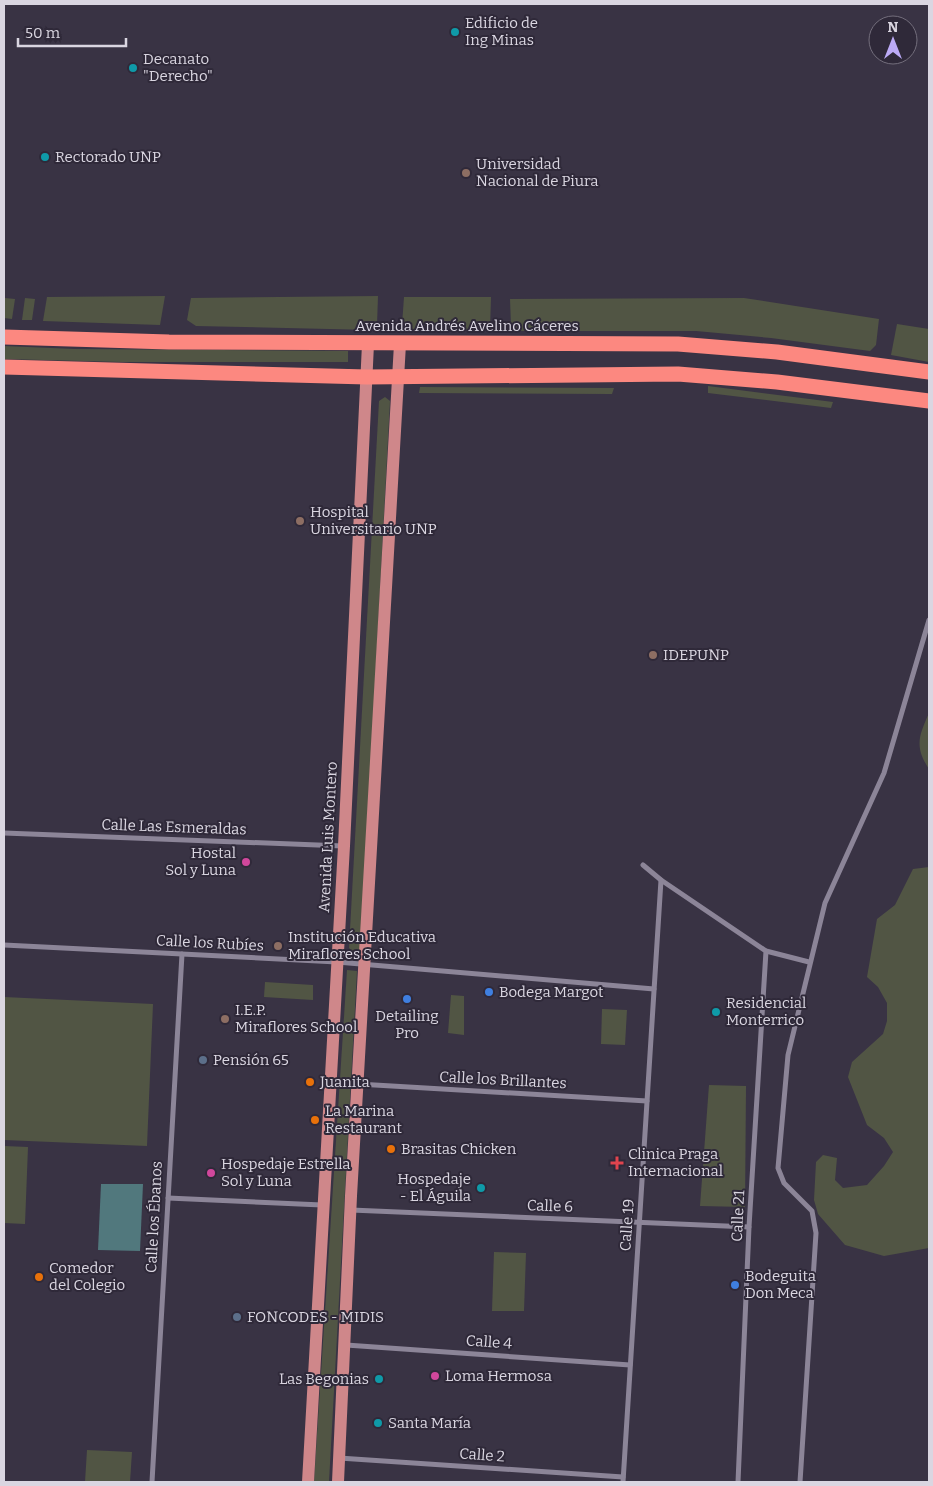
<svg xmlns="http://www.w3.org/2000/svg" width="933" height="1486" viewBox="0 0 933 1486" font-family="Bitter,serif">
<style>
.green{fill:#515544}
.water{fill:#51787d}
.lines{fill:none;stroke-linecap:round;stroke-linejoin:round}
.street{stroke:#8c8598;stroke-width:5}
.primary{stroke:#cf878a;stroke-width:12}
.highway{stroke:#fc8880;stroke-width:15}
.culture-dot{fill:#0f9aa8;stroke:#2f2939;stroke-width:2}
.education-dot{fill:#8d6e63;stroke:#2f2939;stroke-width:2}
.hotel-dot{fill:#d1479c;stroke:#2f2939;stroke-width:2}
.shop-dot{fill:#3f7fe0;stroke:#2f2939;stroke-width:2}
.service-dot{fill:#5c6f8a;stroke:#2f2939;stroke-width:2}
.food-dot{fill:#e8710a;stroke:#2f2939;stroke-width:2}
.health-dot{fill:#e0444e;stroke:#2f2939;stroke-width:2}
.labels{text-anchor:middle;dominant-baseline:central;stroke-width:4;stroke-linejoin:round;paint-order:stroke}
.poi-label{font-size:15px;fill:#dad6e1;stroke:#2f2939;text-anchor:start}
.street-label{font-size:15px;fill:#dad6e1;stroke:#2f2939}
</style>
<rect width="100%" height="100%" fill="#393344"/>
<!-- green -->
<g class="green">
<path d="M165,296L160,325L43,321L47,297Z"/>
<path d="M378,296L377,325L372,330L196,326L187,320L191,298Z"/>
<path d="M404,297H491L490,330L407,331L402,325Z"/>
<path d="M5,298L15,299L12,319L4,318Z"/>
<path d="M25,298L35,299L32,320H22Z"/>
<path d="M744,298L879,319L876,345L870,351L771,338L696,331H519L511,326L510,299Z"/>
<path d="M897,324L929,329V362L891,355Z"/>
<path d="M4,346L75,349L348,351V362H122L4,359Z"/>
<path d="M708,386L833,402L831,408L708,393Z"/>
<path d="M420,387L614,388L612,394L419,393Z"/>
<path d="M385,397L390,401L361,948L354,953L349,948L379,401Z"/>
<path d="M929,713V769C914,746 919,736 929,713Z"/>
<path d="M929,867V1248L884,1256L845,1245L818,1214L814,1200L816,1162L823,1155L837,1158L835,1180L843,1188L867,1185L884,1166L893,1152L884,1138L867,1125L848,1077L852,1062L883,1034L887,1021V1003L878,987L867,977L877,919L895,905L913,869Z"/>
<path d="M347,970L357,971L329,1482H314Z"/>
<path d="M265,982L313,985V1000L264,997Z"/>
<path d="M451,995L464,996V1035L448,1033Z"/>
<path d="M4,997L153,1004L147,1146L4,1140Z"/>
<path d="M602,1009L627,1010L625,1045L601,1044Z"/>
<path d="M709,1085L746,1086L745,1207L700,1206Z"/>
<path d="M4,1146L28,1147L25,1224L4,1223Z"/>
<path d="M494,1252L526,1253L524,1311H492Z"/>
<path d="M87,1450L132,1452L130,1482H85Z"/>
</g>
<!-- water -->
<path class="water" d="M101,1184H143L140,1251L98,1250Z"/>
<g class="lines">
<!-- street -->
<g class="street">
<path d="M4,833L343,846"/>
<path d="M643,865L661,880L766,951L809,962"/>
<path d="M4,945L337,962L654,989"/>
<path d="M358,1084L647,1101"/>
<path d="M168,1198L322,1205"/>
<path d="M351,1210L749,1227"/>
<path d="M346,1345L630,1365"/>
<path d="M339,1458L623,1477"/>
<path d="M152,1482L182,954"/>
<path d="M623,1482L661,880"/>
<path d="M738,1482L749,1227L766,951"/>
<path d="M800,1482L816,1233L812,1211L784,1183L778,1168L788,1055L825,903L884,773L929,620"/>
</g>
<!-- primary -->
<g class="primary">
<path d="M308,1482L344,846L368,344"/>
<path d="M338,1482L351,1196L400,344"/>
</g>
<!-- highway -->
<g class="highway">
<path d="M4,337L169,342L678,344L777,352L929,372"/>
<path d="M4,367L367,377L678,374L777,382L929,401"/>
</g>
</g>
<!-- markers -->
<g class="culture-dot">
<circle cx="455" cy="32" r="5"/>
<circle cx="133" cy="68" r="5"/>
<circle cx="45" cy="157" r="5"/>
<circle cx="716" cy="1012" r="5"/>
<circle cx="481" cy="1188" r="5"/>
<circle cx="379" cy="1379" r="5"/>
<circle cx="378" cy="1423" r="5"/>
</g>
<g class="education-dot">
<circle cx="466" cy="173" r="5"/>
<circle cx="300" cy="521" r="5"/>
<circle cx="653" cy="655" r="5"/>
<circle cx="278" cy="946" r="5"/>
<circle cx="225" cy="1019" r="5"/>
</g>
<g class="hotel-dot">
<circle cx="246" cy="862" r="5"/>
<circle cx="211" cy="1173" r="5"/>
<circle cx="435" cy="1376" r="5"/>
</g>
<g class="shop-dot">
<circle cx="489" cy="992" r="5"/>
<circle cx="407" cy="999" r="5"/>
<circle cx="735" cy="1285" r="5"/>
</g>
<g class="service-dot">
<circle cx="203" cy="1060" r="5"/>
<circle cx="237" cy="1317" r="5"/>
</g>
<g class="food-dot">
<circle cx="310" cy="1082" r="5"/>
<circle cx="315" cy="1120" r="5"/>
<circle cx="391" cy="1149" r="5"/>
<circle cx="39" cy="1277" r="5"/>
</g>
<path class="health-dot" d="M614.5 1155.5h5v5h5v5h-5v5h-5v-5h-5v-5h5z"/>
<g class="labels">
<!-- poi labels -->
<g class="poi-label">
<text x="465" y="23">Edificio de<tspan x="465" dy="17">Ing Minas</tspan></text>
<text x="143" y="59">Decanato<tspan x="143" dy="17">"Derecho"</tspan></text>
<text x="55" y="157">Rectorado UNP</text>
<text x="476" y="164">Universidad<tspan x="476" dy="17">Nacional de Piura</tspan></text>
<text x="310" y="512">Hospital<tspan x="310" dy="17">Universitario UNP</tspan></text>
<text x="663" y="655">IDEPUNP</text>
<text x="236" y="853" text-anchor="end">Hostal<tspan x="236" dy="17">Sol y Luna</tspan></text>
<text x="288" y="937">Institución Educativa<tspan x="288" dy="17">Miraflores School</tspan></text>
<text x="499" y="992">Bodega Margot</text>
<text x="726" y="1003">Residencial<tspan x="726" dy="17">Monterrico</tspan></text>
<text x="235" y="1010">I.E.P.<tspan x="235" dy="17">Miraflores School</tspan></text>
<text x="407" y="1016" text-anchor="middle">Detailing<tspan x="407" dy="17">Pro</tspan></text>
<text x="213" y="1060">Pensión 65</text>
<text x="320" y="1082">Juanita</text>
<text x="325" y="1111">La Marina<tspan x="325" dy="17">Restaurant</tspan></text>
<text x="401" y="1149">Brasitas Chicken</text>
<text x="628" y="1154">Clinica Praga<tspan x="628" dy="17">Internacional</tspan></text>
<text x="221" y="1164">Hospedaje Estrella<tspan x="221" dy="17">Sol y Luna</tspan></text>
<text x="471" y="1179" text-anchor="end">Hospedaje<tspan x="471" dy="17">- El Águila</tspan></text>
<text x="49" y="1268">Comedor<tspan x="49" dy="17">del Colegio</tspan></text>
<text x="745" y="1276">Bodeguita<tspan x="745" dy="17">Don Meca</tspan></text>
<text x="247" y="1317">FONCODES - MIDIS</text>
<text x="445" y="1376">Loma Hermosa</text>
<text x="369" y="1379" text-anchor="end">Las Begonias</text>
<text x="388" y="1423">Santa María</text>
</g>
<!-- street labels -->
<g class="street-label">
<text x="467" y="326">Avenida Andrés Avelino Cáceres</text>
<text transform="translate(174 827) rotate(2)">Calle Las Esmeraldas</text>
<text transform="translate(328 837) rotate(-87)">Avenida Luis Montero</text>
<text transform="translate(210 943) rotate(3)">Calle los Rubíes</text>
<text transform="translate(503 1080) rotate(3)">Calle los Brillantes</text>
<text transform="translate(550 1206) rotate(2)">Calle 6</text>
<text transform="translate(738 1216) rotate(-87)">Calle 21</text>
<text transform="translate(154 1217) rotate(-87)">Calle los Ébanos</text>
<text transform="translate(627 1225) rotate(-86)">Calle 19</text>
<text transform="translate(489 1342) rotate(4)">Calle 4</text>
<text transform="translate(482 1455) rotate(4)">Calle 2</text>
</g>
</g>
<!-- border -->
<rect width="933" height="1486" fill="none" stroke="#dad6e1" stroke-width="10"/>
<!-- north arrow -->
<g transform="translate(893 40)"><circle r="24" fill="#2f2939" stroke="#736e7c"/>
<path d="M0-4L9 19L0 12L-9 19Z" fill="#bcaaf6"/>
<text y="-8" font-size="14" font-weight="bold" text-anchor="middle" fill="#dad6e1">N</text>
</g>
<!-- scale -->
<path d="M18 38v8h108v-8" fill="none" stroke="#dad6e1" stroke-width="2.5"/>
<text x="25" y="38" font-size="15" fill="#dad6e1" stroke="#2f2939" stroke-width="4" paint-order="stroke">50 m</text>
</svg>
